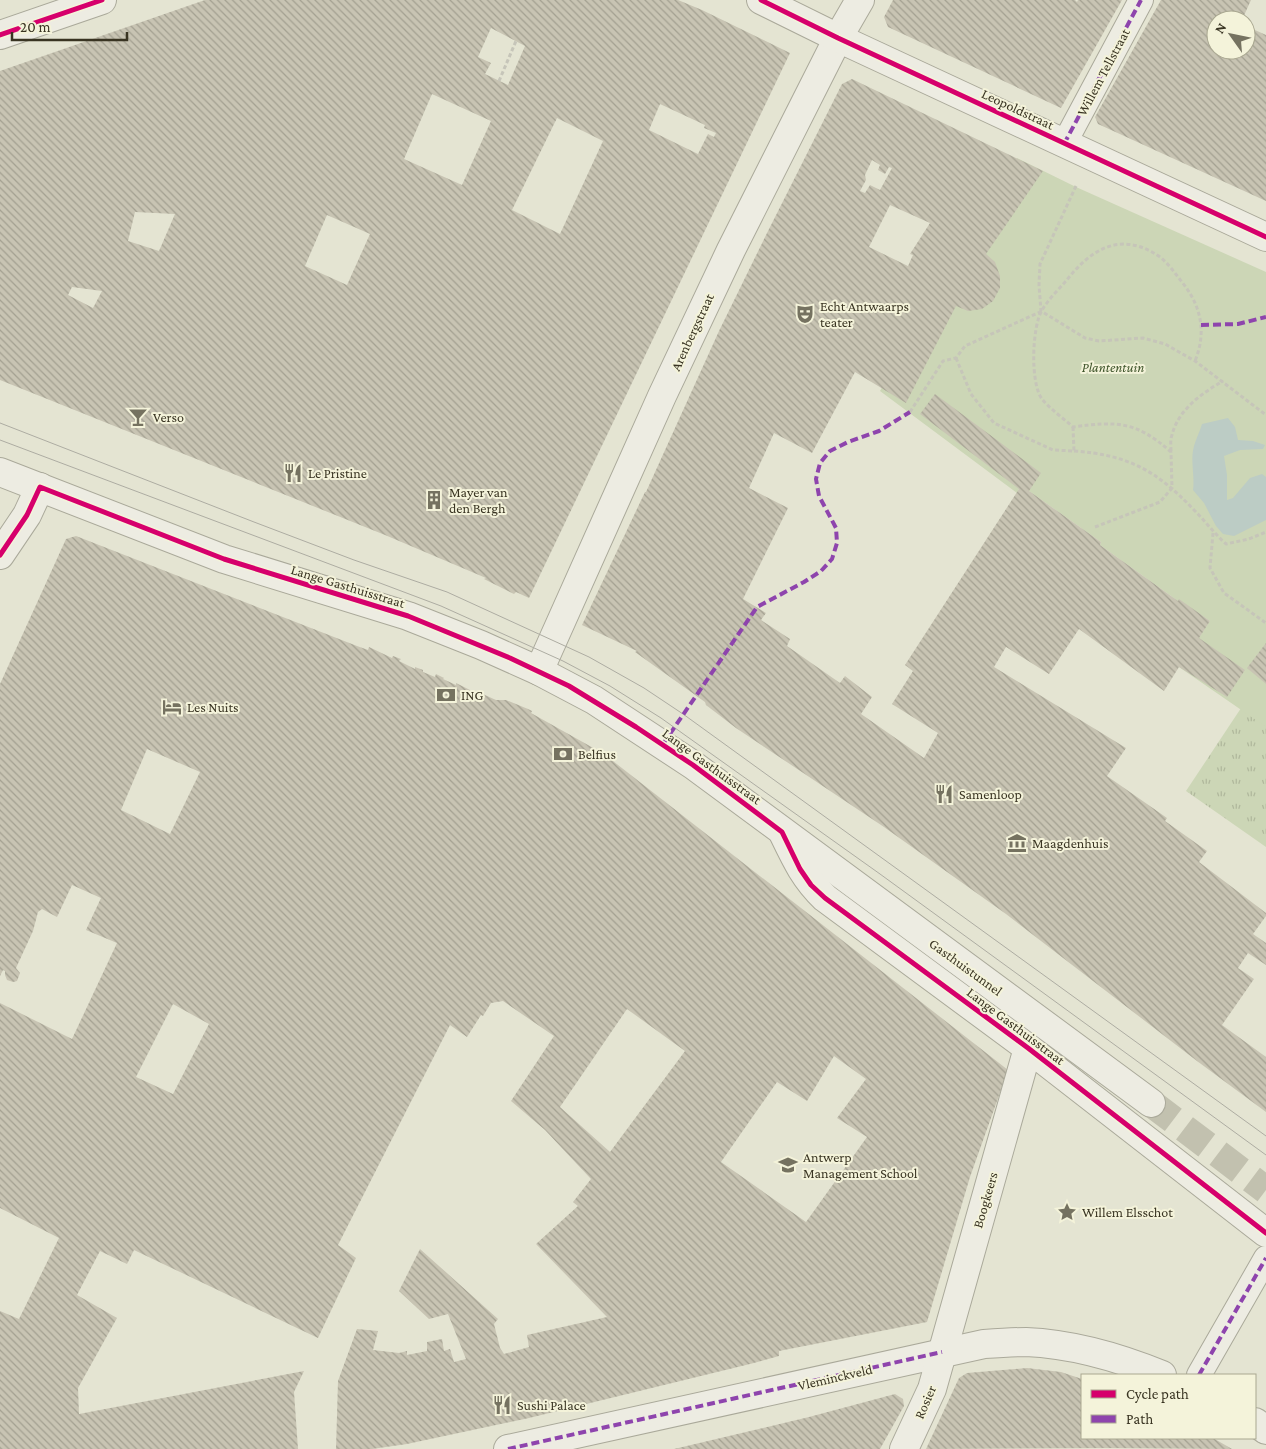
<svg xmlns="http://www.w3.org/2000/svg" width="1266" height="1449" viewBox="0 0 1266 1449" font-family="'Crimson Pro',serif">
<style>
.grass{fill:url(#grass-tufts)}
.park{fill:#ccd6b6}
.water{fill:#bcccc5}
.building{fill:url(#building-back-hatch);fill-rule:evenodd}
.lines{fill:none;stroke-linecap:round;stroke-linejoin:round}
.tertiary-tunnel{stroke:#c2c1af;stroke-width:28;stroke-dasharray:28 14;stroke-linecap:butt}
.pedestrian-casing{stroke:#aaa99a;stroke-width:26}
.minor-casing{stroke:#aaa99a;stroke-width:30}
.tertiary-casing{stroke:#aaa99a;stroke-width:30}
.path{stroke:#c6c5b9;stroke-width:3;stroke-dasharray:4 2.5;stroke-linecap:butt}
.pedestrian{stroke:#edece2;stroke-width:24}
.minor{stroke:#edece2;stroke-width:28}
.tertiary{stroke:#edece2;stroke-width:28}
.tram{stroke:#adaca2;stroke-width:1}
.quiet{stroke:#8e44ad;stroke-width:4;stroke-dasharray:8 4;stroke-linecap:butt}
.cycleway-casing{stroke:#f4f3da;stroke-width:8}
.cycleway{stroke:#d6006c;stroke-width:5}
.labels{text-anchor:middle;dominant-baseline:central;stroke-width:4;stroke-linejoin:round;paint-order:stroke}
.street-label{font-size:14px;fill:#393422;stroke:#f4f3da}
.poi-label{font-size:14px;fill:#393422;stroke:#f4f3da;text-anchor:start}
.park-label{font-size:14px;font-style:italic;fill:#3e542a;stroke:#f4f3da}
</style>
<defs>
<pattern id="grass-tufts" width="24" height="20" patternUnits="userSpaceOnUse" patternTransform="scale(1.25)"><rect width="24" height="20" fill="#ccd6b6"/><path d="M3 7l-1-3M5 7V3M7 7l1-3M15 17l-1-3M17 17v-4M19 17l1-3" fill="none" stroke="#b0b89c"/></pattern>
<pattern id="building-back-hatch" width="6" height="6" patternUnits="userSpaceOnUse" patternTransform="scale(1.25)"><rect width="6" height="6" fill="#c8c4b3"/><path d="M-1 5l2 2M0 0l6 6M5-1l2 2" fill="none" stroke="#a3a091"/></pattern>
</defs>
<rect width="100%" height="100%" fill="#e4e4d2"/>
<!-- grass -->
<path class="grass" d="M1257,684L1266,690V847L1186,791Z"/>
<!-- park -->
<path class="park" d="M1017,158L1076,187L1266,272V727L1179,667L1210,621L1179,600L1178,601L1100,545L1101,542L1029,491L1026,494L1019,489L1017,493L880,391L962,239Z"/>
<!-- water -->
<path class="water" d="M1228,418L1235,427L1238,440L1253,441L1265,445L1263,449L1240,450L1224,456L1227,475V500L1233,498L1250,478L1262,474L1266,477V520L1234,536L1223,534L1216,526L1204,503L1193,490C1195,476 1190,460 1194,446C1196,439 1200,431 1202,424Z"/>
<!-- building -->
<g class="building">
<path d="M205,0H678L702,10L790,53L529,598L516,592L514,594L484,579L486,578L385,535L0,380V71ZM491,28L525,46L508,85L485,74L491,63L478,57ZM432,94L491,121L462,185L404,159ZM660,104L705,125L704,128L716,133L714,137L708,134L698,154L649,130ZM557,118L603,141L560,234L512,210ZM135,212L175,214L159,251L128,241ZM327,215L370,234L347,285L305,266ZM72,287L102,291L93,308L68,295Z"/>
<path d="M893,0H1075L1077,2L1078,0H1122L1061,108L888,27L884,17Z"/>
<path d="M1161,0H1251L1242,20H1216V50H1246V26L1266,35V201L1098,124L1095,117Z"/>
<path d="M852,79L1043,171L986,254L995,262L1000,276V288L993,301L982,309L968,311L956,306L906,403L855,372L812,453L774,433L749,488L788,508L743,599L766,613L761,620L790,639L787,646L840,683L845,676L872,697L861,714L924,758L938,733L892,704L913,671L905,665L1019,489L920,414L935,394L1041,473L1029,491L1101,542L1100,545L1178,601L1179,599L1210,621L1199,638L1245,670L1227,697L1179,667L1164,691L1079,629L1049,674L1006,647L994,667L1126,748L1107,776L1167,818L1165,821L1207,851L1199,862L1266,913V916L1253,934L1266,943V965L1248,953L1238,968L1254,979L1222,1025L1266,1057V1112L1197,1061L1006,914L884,827L736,728L706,705L705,702L635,652L637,651L582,625L645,492H646L719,331L767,233L842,84ZM872,160L880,165L878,170L885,174L889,167L892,168L880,190L870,185L865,193L860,191L866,180L865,175ZM890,205L930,223L910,254L913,255L908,266L869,247Z"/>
<path d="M76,536L357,646L368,650L369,647L392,658L393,656L401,659L399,661L415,669V667L423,670V672L435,677L436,674L444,678L443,679L456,685V683L476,693V691L496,700H506L528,709L532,711L531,713L604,754L1008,1070L970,1177L927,1322L779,1351V1356L750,1364L529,1418L407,1444L372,1449H336L338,1381L357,1329L378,1331L373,1350L399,1353L407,1351V1355L427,1351V1342L442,1339L444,1351L450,1349L454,1362L466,1359L448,1314L429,1319L399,1291L420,1249L498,1319L494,1324L500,1348L504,1354L529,1347L527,1335L607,1317L536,1244L578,1206L573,1202L591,1179L545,1130L511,1101L554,1036L503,1001L491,1003L483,1016L481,1015L467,1037L450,1025L338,1245L356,1258L318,1338L134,1250L127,1264L100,1251L77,1295L117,1318L78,1388L79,1414L304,1371L294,1392L298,1449H0V1311L19,1319L59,1238L0,1208V1003L72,1039L117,943L86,930L101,898L72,885L57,917L42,909L38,912L33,931L16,968L20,973L17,981L13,982L7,980L5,975V971L3,970L0,976V684L66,539ZM147,749L200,772L170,834L121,810ZM173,1004L209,1024L173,1094L136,1077ZM627,1009L685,1051L610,1152L560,1107ZM834,1056L866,1079L837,1118L867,1137L806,1222L721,1162L777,1082L807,1101Z"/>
<path d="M1266,643V684L1247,668Z"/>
<path d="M1027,1368L1061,1372L1082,1379V1438H1213L1232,1449L1107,1448L926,1449L959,1378L967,1373Z"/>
<path d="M895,1394L903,1399L904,1406L880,1449H674L809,1417Z"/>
</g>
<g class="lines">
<!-- tertiary-tunnel -->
<path class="tertiary-tunnel" d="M1151,1103L1266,1190"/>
<!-- pedestrian casing -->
<g class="pedestrian-casing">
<g id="pedestrian">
<path d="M1064,144L1141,0"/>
<path d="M1199,1375L1266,1258"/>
</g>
</g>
<!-- minor casing -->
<g class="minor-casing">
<g id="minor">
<path d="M0,555L27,515L40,487"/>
<path d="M539,671L662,396L731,250L838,38L860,0"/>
<path d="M1255,1422L1266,1430"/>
<path d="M508,1449L984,1344C998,1343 1012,1342 1026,1342C1074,1344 1118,1357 1162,1375"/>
<path d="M904,1449L932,1389L1028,1048"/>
</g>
</g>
<!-- tertiary casing -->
<g class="tertiary-casing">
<g id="tertiary">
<path d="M761,0L838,38L1266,237"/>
<path d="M0,35L102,0"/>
<path d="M0,472L224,559L408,616L481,645L539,671L594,700L693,765L1151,1103"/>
<path d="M784,835C796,860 805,879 825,898L1028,1048L1266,1233"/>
</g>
</g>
<!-- path -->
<g class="path">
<path d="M499,81L516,41"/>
<path d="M1076,186L1040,264L1039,285L1041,311L1085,338L1099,341L1143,338L1165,344L1195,361L1266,415"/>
<path d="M956,358L971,394L994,423L1053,450L1074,451L1073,427"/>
<path d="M910,412L943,361L956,358L965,346L1040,312"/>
<path d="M1074,451C1129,455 1157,471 1194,510C1205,521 1214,533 1226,544L1249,539L1266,532"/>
<path d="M1171,451C1171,446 1170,440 1172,435C1178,410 1202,393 1223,381"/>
<path d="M1095,527L1160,502L1172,488L1171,452C1136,421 1117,421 1073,427C1063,418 1050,409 1042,399C1030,383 1032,327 1042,310C1048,300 1058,290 1066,281C1091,249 1121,230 1160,257C1170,265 1177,276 1185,286C1202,309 1206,334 1195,361"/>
<path d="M1213,533L1210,568L1224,593L1266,623"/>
</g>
<!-- pedestrian -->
<use href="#pedestrian" class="pedestrian"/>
<!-- minor -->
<use href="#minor" class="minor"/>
<!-- tertiary -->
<use href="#tertiary" class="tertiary"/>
<!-- tram -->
<g class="tram">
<path d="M0,423L254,522L354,560L447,592L589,657L644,688L683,714L1266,1136"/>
<path d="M0,440L441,606L563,661L610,686L661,718L880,874L1266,1155"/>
</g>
<!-- quiet -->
<g class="quiet">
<path d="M1064,144L1141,0"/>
<path d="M1201,325L1238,324L1266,317"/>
<path d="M663,744L757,607L804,582L821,571L832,559L837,543L836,528L819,496L816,479L820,463L830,451L848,442L879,431L910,412"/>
<path d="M1199,1375L1266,1258"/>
<path d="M508,1449L942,1352"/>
</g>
<!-- cycleway casing -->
<g class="cycleway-casing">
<g id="cycleway">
<path d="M761,0L838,38L1266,237"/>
<path d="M0,35L102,0"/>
<path d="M0,555L27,515L40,487L224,559L408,616L510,658L569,686L636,727L693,765L782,832L800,869L811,885L825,898L1028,1048L1266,1233"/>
</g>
</g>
<!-- cycleway -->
<use href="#cycleway" class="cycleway"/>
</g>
<!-- icons -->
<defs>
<g id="theatre-bare" transform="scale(1.5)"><path d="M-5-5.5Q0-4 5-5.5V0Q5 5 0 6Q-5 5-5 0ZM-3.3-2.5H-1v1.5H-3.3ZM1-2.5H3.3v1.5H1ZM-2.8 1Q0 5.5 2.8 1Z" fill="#757260" stroke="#f4f3da" stroke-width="2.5" paint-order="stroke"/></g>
<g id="bar-bare" transform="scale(1.5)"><path d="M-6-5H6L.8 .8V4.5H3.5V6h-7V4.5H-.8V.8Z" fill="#757260" stroke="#f4f3da" stroke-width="2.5" paint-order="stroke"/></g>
<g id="restaurant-bare" transform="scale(1.5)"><path d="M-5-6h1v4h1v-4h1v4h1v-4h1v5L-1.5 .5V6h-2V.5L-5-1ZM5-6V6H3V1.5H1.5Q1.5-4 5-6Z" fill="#757260" stroke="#f4f3da" stroke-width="2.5" paint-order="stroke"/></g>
<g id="building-bare" transform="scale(1.5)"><path d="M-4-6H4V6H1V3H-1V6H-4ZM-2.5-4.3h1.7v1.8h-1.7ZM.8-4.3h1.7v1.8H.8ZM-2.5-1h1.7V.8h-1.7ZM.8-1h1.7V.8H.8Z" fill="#757260" stroke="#f4f3da" stroke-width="2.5" paint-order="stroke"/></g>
<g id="bank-bare" transform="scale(1.5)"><path d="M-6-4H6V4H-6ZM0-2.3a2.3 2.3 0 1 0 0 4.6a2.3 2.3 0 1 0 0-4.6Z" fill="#757260" stroke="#f4f3da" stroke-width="2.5" paint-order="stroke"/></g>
<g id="hotel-bare" transform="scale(1.5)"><path d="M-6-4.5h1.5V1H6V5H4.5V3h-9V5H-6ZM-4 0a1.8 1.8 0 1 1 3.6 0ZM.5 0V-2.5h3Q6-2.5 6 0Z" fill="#757260" stroke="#f4f3da" stroke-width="2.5" paint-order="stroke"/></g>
<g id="museum-bare" transform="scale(1.5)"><path d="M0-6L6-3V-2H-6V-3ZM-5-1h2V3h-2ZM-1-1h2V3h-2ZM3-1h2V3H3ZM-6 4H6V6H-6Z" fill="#757260" stroke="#f4f3da" stroke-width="2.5" paint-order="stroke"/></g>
<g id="university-bare" transform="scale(1.5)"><path d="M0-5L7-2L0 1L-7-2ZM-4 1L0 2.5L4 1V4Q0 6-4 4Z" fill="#757260" stroke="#f4f3da" stroke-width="2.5" paint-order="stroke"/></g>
<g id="sight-bare" transform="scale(1.5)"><path d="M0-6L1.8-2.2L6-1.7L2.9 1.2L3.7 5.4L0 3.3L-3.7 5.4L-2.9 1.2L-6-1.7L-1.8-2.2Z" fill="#757260" stroke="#f4f3da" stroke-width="2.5" paint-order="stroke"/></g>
</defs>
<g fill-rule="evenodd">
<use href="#theatre-bare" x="805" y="314"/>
<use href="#bar-bare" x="138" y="417"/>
<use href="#restaurant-bare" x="293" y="473"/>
<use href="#building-bare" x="434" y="500"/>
<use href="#bank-bare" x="446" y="695"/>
<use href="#hotel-bare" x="172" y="707"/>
<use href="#bank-bare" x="563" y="754"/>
<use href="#restaurant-bare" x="944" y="794"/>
<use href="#museum-bare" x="1017" y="843"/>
<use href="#university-bare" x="788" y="1165"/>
<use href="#sight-bare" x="1067" y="1212"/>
<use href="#restaurant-bare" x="502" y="1405"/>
</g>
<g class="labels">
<!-- street labels -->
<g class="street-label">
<text transform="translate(1103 72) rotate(-62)">Willem Tellstraat</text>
<text transform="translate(1018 109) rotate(25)">Leopoldstraat</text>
<text transform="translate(692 332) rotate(-65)">Arenbergstraat</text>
<text transform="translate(348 586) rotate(17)">Lange Gasthuisstraat</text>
<text transform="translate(712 766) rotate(36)">Lange Gasthuisstraat</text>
<text transform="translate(966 967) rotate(36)">Gasthuistunnel</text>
<text transform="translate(1016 1026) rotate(37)">Lange Gasthuisstraat</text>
<text transform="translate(985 1200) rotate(-74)">Boogkeers</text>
<text transform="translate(835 1377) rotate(-13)">Vleminckveld</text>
<text transform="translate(925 1402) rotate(-67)">Rosier</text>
</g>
<!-- poi labels -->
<g class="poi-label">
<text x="820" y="306">Echt Antwaarps<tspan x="820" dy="16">teater</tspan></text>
<text x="153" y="417">Verso</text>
<text x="308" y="473">Le Pristine</text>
<text x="449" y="492">Mayer van<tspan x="449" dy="16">den Bergh</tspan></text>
<text x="461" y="695">ING</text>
<text x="187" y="707">Les Nuits</text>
<text x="578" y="754">Belfius</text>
<text x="959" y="794">Samenloop</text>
<text x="1032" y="843">Maagdenhuis</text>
<text x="803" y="1157">Antwerp<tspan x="803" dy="16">Management School</tspan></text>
<text x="1082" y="1212">Willem Elsschot</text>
<text x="517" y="1405">Sushi Palace</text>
</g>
<!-- park labels -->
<g class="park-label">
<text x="1113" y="367">Plantentuin</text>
</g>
</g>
<!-- legend -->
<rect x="1081" y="1374" width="175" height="65" fill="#f4f3da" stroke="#a9a790"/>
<rect x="1091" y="1390" width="25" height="8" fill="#d6006c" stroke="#a9a790"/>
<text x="1126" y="1399" font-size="15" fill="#393422">Cycle path</text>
<rect x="1091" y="1415" width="25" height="8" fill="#8e44ad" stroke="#a9a790"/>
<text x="1126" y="1424" font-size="15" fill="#393422">Path</text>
<!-- north arrow -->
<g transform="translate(1231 35) rotate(303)"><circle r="24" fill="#f4f3da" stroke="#a9a790"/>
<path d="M0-4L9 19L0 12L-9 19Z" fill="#757260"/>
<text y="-8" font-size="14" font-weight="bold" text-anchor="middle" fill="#393422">N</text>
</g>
<!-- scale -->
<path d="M12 32v8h115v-8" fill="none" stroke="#393422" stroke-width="2.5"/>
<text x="20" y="32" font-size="15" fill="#393422" stroke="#f4f3da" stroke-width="4" paint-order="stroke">20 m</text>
</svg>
